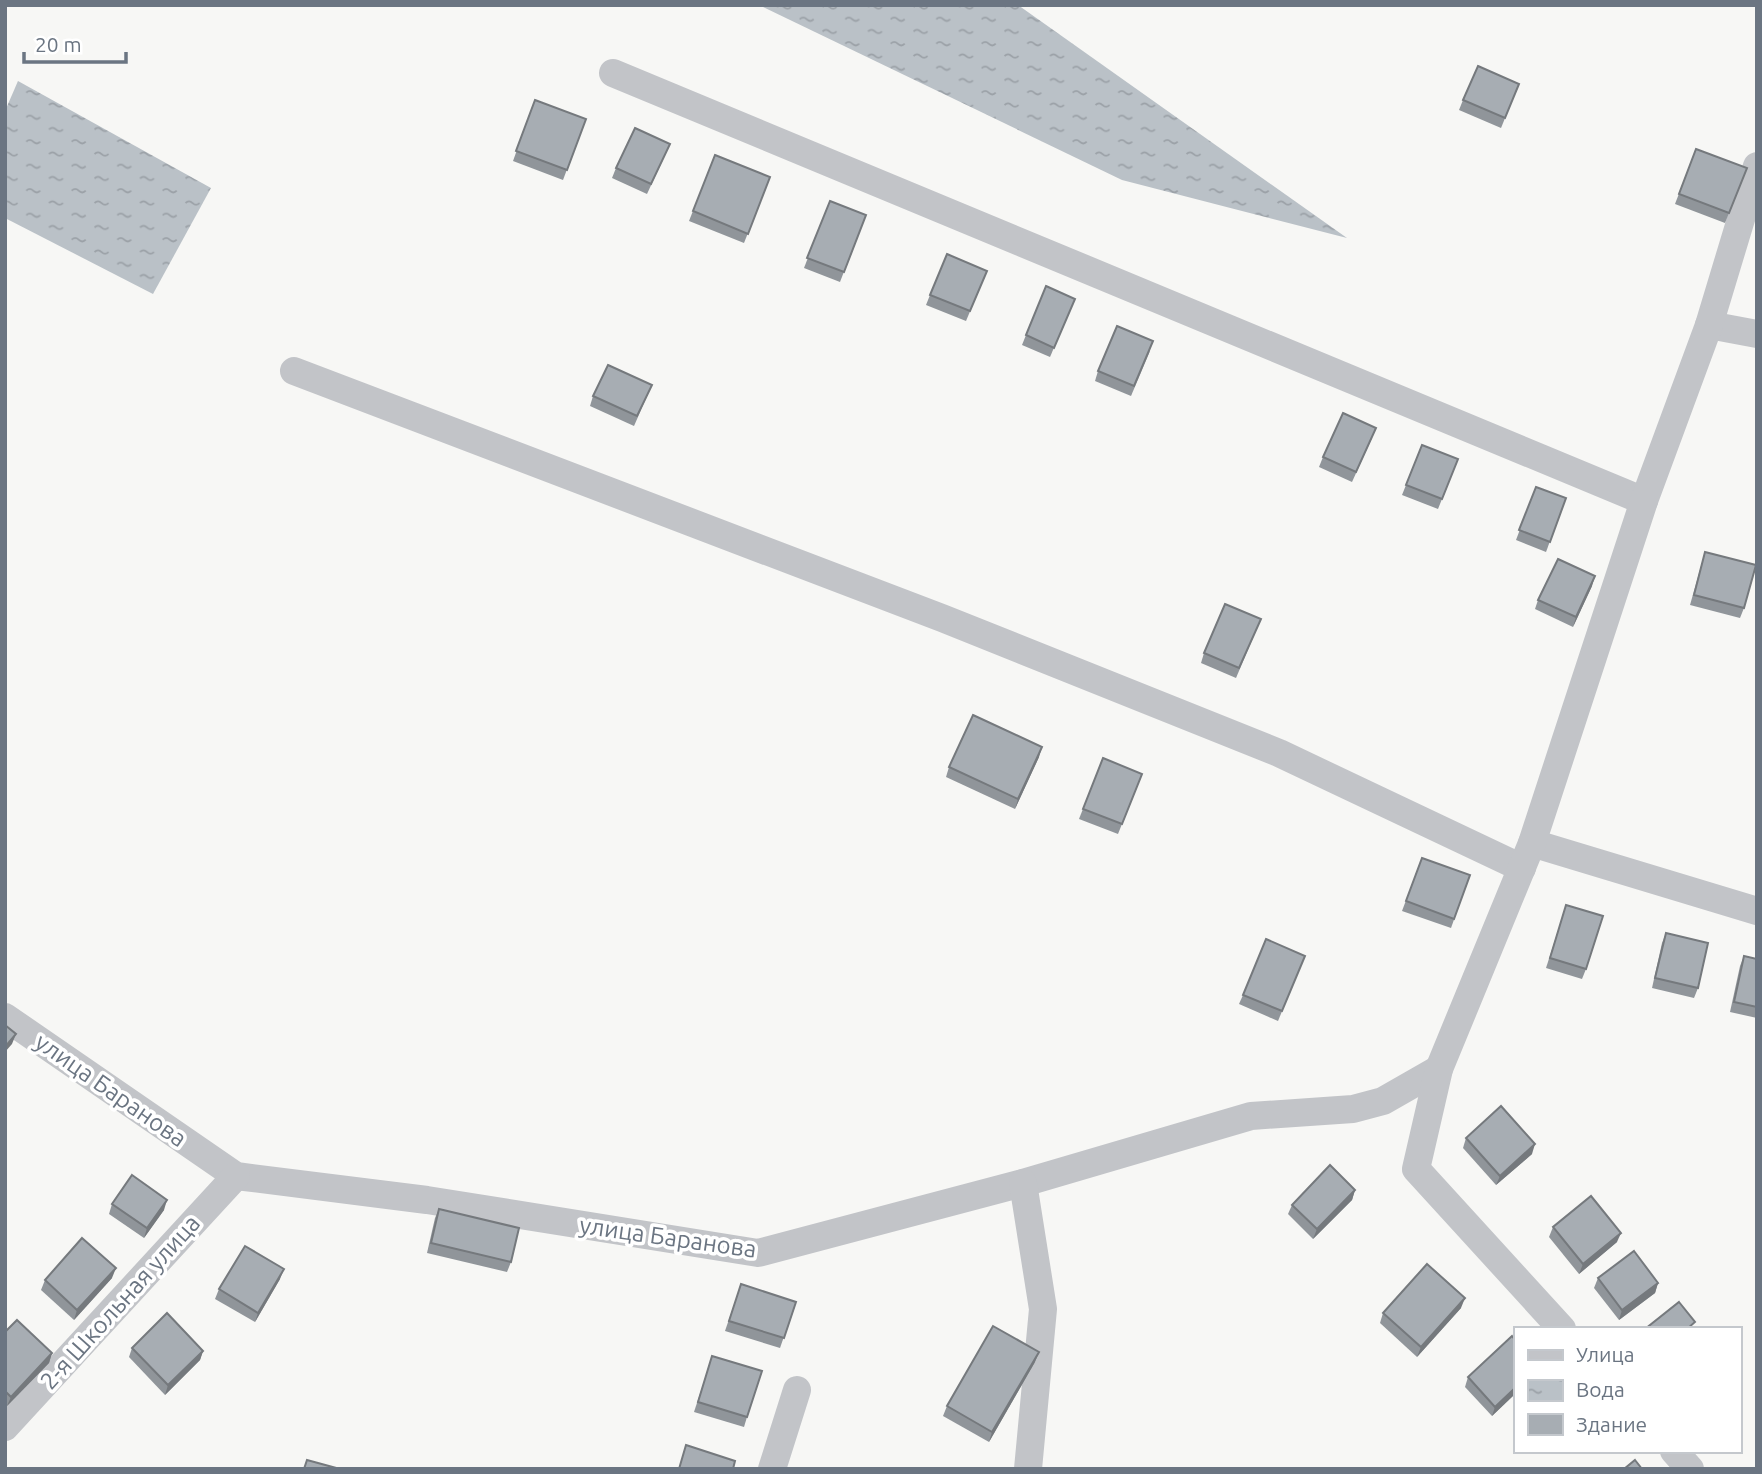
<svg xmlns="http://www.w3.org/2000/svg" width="1762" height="1474" viewBox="0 0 1762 1474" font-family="Ubuntu,sans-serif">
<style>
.water{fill:url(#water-ripples)}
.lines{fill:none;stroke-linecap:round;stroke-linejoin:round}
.street{stroke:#c2c4c8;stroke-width:28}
.wall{fill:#90959a}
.shaded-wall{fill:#75797d}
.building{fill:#a7adb3;stroke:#75797d;stroke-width:2}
.labels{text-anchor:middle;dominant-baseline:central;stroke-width:7;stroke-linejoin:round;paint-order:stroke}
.street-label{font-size:24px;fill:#6b7582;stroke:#fff}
</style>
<defs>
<pattern id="water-ripples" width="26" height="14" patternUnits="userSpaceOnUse" patternTransform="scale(1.75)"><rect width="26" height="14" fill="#bac1c7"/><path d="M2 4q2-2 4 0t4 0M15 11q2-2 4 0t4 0" fill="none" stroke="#9ba1a7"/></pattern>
</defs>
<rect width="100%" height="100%" fill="#f7f7f5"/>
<!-- water -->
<g class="water">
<path d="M759,5H1018L1347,238L1122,180Z"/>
<path d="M18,81L211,188L153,294L5,218V111Z"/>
</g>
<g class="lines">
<!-- street -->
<g class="street">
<path d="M613,73L1644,501"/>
<path d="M1709,325L1757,334"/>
<path d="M294,371L942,618L1279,753L1522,868"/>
<path d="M1532,843L1757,911"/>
<path d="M5,1017L236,1176L427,1200L758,1253L1023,1183L1251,1116L1353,1109L1383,1101L1439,1069"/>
<path d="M1023,1183L1043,1309L1028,1469"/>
<path d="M1562,1329L1416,1169L1439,1069L1532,843L1644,501L1709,325L1757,166"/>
<path d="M5,1427L236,1176"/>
<path d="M1674,1451L1690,1469"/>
<path d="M772,1469L797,1390"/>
</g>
</g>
<!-- wall -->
<g class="wall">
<path d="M1519,84L1501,128L1459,110L1463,100Z"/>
<path d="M535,100L586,119L563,180L513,161Z"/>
<path d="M1696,149L1747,168L1725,223L1675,204Z"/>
<path d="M666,153L647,194L612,178L616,168Z"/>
<path d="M715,155L770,177L744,243L689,221Z"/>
<path d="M830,201L866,215L840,282L804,268Z"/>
<path d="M987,271L966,321L926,305L930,295Z"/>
<path d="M1075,299L1050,357L1022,345L1026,335Z"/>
<path d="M1150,351L1131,396L1095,381L1098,371Z"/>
<path d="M648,394L634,426L590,406L593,396Z"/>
<path d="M1372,438L1352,482L1319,467L1323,457Z"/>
<path d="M1422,445L1458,459L1438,509L1402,495Z"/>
<path d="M1536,487L1566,498L1546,552L1516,540Z"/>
<path d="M1705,552L1744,608L1740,618L1690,605Z"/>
<path d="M1592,586L1573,627L1535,609L1538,600Z"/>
<path d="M1261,619L1236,678L1201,663L1204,653Z"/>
<path d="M1039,757L1015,809L946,777L949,767Z"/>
<path d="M1103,758L1142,774L1118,834L1079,819Z"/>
<path d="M1422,858L1470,875L1451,928L1402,911Z"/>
<path d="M1563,915L1586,969L1582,979L1546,968Z"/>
<path d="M1666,933L1698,988L1694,998L1652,988L1662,943Z"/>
<path d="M1305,956L1278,1021L1239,1004L1243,995Z"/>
<path d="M1744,956L1757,959V1018L1730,1012L1740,966Z"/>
<path d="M1466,1138L1532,1154L1496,1185L1463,1148Z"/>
<path d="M1355,1190L1352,1200L1313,1239L1288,1214L1292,1205Z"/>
<path d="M112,1204L164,1210L144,1238L109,1214Z"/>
<path d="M439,1209L511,1262L507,1272L427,1253L435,1218Z"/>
<path d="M1553,1227L1617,1242L1579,1274L1549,1237Z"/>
<path d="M112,1278L74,1320L41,1290L45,1280Z"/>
<path d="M1598,1278L1658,1283L1655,1293L1619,1320L1594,1288Z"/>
<path d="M280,1279L255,1322L215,1299L219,1289Z"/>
<path d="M741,1284L796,1302L780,1348L725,1331Z"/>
<path d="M1461,1308L1417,1357L1380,1323L1383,1313Z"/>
<path d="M5,1332L52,1353L49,1363L7,1406L5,1404Z"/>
<path d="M1515,1340V1394L1492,1416L1465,1387L1468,1377Z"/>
<path d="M132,1348L203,1351L200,1360L165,1395L129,1357Z"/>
<path d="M1035,1362L989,1442L943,1416L947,1406Z"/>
<path d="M709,1366L747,1417L744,1427L694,1412Z"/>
</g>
<!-- shaded-wall -->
<g class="shaded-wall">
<path d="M1595,576L1592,586L1573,627L1576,617Z"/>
<path d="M1042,747L1039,757L1015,809L1018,799Z"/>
<path d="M16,1034L12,1044L5,1052V1047Z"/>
<path d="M1535,1144L1532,1154L1496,1185L1500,1176Z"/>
<path d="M1355,1190L1352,1200L1313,1239L1317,1229Z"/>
<path d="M167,1200L164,1210L144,1238L147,1228Z"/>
<path d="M1621,1233L1617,1242L1579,1274L1583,1264Z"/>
<path d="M116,1268L112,1278L74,1320L77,1310Z"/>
<path d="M284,1269L280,1279L255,1322L258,1313Z"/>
<path d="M1658,1283L1655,1293L1619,1320L1622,1310Z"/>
<path d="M1465,1298L1461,1308L1417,1357L1421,1347Z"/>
<path d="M203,1351L200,1360L165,1395L168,1385Z"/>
<path d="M1039,1352L1035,1362L989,1442L992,1432Z"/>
<path d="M52,1353L49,1363L7,1406L11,1397Z"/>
<path d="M1515,1388V1394L1492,1416L1495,1407Z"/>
</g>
<!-- building -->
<g class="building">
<path d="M1478,66L1519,84L1505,118L1463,100Z"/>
<path d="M535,100L586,119L567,170L516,151Z"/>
<path d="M635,128L670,144L651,184L616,168Z"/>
<path d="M1696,149L1747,168L1729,213L1679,194Z"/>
<path d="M715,155L770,177L748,234L693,211Z"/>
<path d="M830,201L866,215L844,272L807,258Z"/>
<path d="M947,254L987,271L970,311L930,295Z"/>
<path d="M1046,286L1075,299L1054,348L1026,335Z"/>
<path d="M1117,326L1153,341L1134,386L1098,371Z"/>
<path d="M608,365L652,385L637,416L593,396Z"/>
<path d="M1343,413L1376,428L1356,472L1323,457Z"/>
<path d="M1422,445L1458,459L1442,499L1406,485Z"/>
<path d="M1536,487L1566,498L1550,542L1519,530Z"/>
<path d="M1705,552L1756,565L1744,608L1694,595Z"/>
<path d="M1558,559L1595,576L1576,617L1538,600Z"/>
<path d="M1225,604L1261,619L1239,668L1204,653Z"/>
<path d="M973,715L1042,747L1018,799L949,767Z"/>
<path d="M1103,758L1142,774L1122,824L1083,809Z"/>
<path d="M1422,858L1470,875L1454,919L1406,901Z"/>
<path d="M1566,905L1603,916L1586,969L1550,958Z"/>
<path d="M1666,933L1708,943L1698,988L1655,978Z"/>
<path d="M1266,939L1305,956L1282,1011L1243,995Z"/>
<path d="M1744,956L1757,959V1007L1734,1002Z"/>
<path d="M5,1025L16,1034L5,1047Z"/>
<path d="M1501,1106L1535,1144L1500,1176L1466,1138Z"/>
<path d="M1330,1165L1355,1190L1317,1229L1292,1205Z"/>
<path d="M132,1175L167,1200L147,1228L112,1204Z"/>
<path d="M1591,1196L1621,1233L1583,1264L1553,1227Z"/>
<path d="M439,1209L519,1228L511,1262L431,1243Z"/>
<path d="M82,1238L116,1268L77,1310L45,1280Z"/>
<path d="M245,1246L284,1269L258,1313L219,1289Z"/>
<path d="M1634,1251L1658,1283L1622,1310L1598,1278Z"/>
<path d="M1427,1264L1465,1298L1421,1347L1383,1313Z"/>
<path d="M741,1284L796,1302L784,1338L729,1321Z"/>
<path d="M1679,1302L1695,1322L1687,1329H1645Z"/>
<path d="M167,1313L203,1351L168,1385L132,1348Z"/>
<path d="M17,1320L52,1353L11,1397L5,1391V1332Z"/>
<path d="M993,1326L1039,1352L992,1432L947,1406Z"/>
<path d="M1512,1336L1515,1340V1388L1495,1407L1468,1377Z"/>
<path d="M712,1356L762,1371L747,1417L698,1402Z"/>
<path d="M686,1445L735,1461L733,1469H679Z"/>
<path d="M307,1460L340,1469H304Z"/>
<path d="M1635,1460L1642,1469H1624Z"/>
</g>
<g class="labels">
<!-- street labels -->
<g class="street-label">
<text transform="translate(111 1090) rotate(35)">улица Баранова</text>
<text transform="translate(668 1237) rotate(8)">улица Баранова</text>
<text transform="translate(120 1302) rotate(-48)">2-я Школьная улица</text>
</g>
</g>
<!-- border -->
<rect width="1762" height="1474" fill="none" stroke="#6b7582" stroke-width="14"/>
<!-- legend -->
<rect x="1514" y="1327" width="228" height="126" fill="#ffffff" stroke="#c4c8cd" stroke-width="2"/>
<rect x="1528" y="1350" width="35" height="10" fill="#c2c4c8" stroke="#c4c8cd" stroke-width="2"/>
<text x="1576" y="1362" font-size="21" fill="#6b7582">Улица</text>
<rect x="1528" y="1380" width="35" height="21" fill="url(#water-ripples)" stroke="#c4c8cd" stroke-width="2"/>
<text x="1576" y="1397" font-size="21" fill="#6b7582">Вода</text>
<rect x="1528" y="1414" width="35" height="21" fill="#a7adb3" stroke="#c4c8cd" stroke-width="2"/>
<text x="1576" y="1432" font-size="21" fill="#6b7582">Здание</text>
<!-- scale -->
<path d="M24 52v10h102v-10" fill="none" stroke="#6b7582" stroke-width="3.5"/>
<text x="35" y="52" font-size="21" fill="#6b7582" stroke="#ffffff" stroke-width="5" paint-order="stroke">20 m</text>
</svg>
